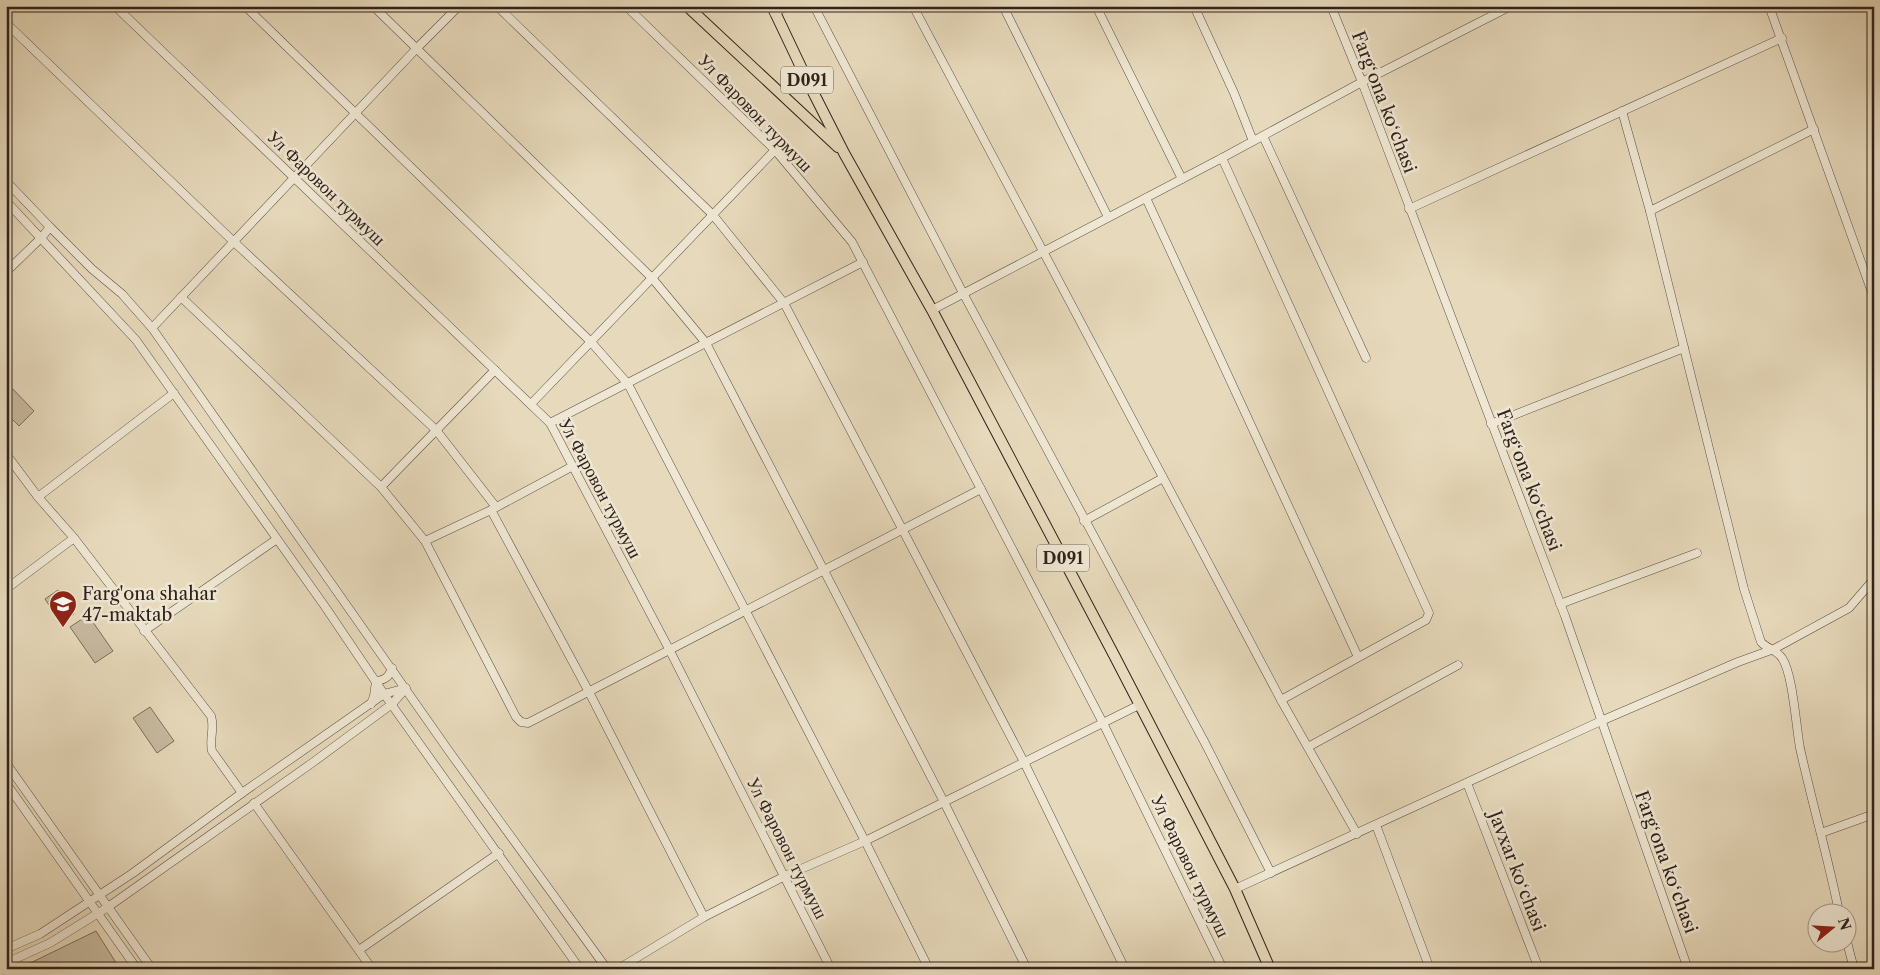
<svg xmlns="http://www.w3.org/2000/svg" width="1880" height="975" viewBox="0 0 1880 975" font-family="'Libre Caslon Text',serif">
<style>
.green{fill:#c8bba1;stroke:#7c6e5e}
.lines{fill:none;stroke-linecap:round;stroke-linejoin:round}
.minor-casing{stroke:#5d5043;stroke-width:9}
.major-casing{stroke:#2f221b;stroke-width:12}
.minor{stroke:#efe7d3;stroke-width:8}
.major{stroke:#e7dabc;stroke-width:10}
.labels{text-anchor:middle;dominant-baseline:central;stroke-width:5;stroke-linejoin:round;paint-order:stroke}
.shield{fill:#efe7d3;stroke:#695d52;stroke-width:1}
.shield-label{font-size:16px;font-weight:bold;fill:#2f221b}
.street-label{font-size:18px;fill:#2f221b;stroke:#efe7d3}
.poi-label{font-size:18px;fill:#2f221b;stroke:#efe7d3;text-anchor:start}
</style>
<rect width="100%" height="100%" fill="#e7dabc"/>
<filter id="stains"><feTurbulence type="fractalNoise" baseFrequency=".004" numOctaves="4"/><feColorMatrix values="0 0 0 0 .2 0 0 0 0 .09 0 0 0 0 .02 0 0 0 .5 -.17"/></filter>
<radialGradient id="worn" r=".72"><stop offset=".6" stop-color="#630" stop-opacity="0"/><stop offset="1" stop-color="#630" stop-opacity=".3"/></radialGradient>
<!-- green -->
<g class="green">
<path d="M6,382L34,411L19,426L6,413Z"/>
<path d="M58,590L74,614L61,623L45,599Z"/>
<path d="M88,615L113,651L95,663L70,627Z"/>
<path d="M150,707L174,741L157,753L133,718Z"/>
<path d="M96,931L120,969H18Z"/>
</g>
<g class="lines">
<!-- minor casing -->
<g class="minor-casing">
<g id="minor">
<path d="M115,6L550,423L669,649L831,969"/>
<path d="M245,6L591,342L628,384L865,841L929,969"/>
<path d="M373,6L652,278L706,343L944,802L1027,969"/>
<path d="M497,6L713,215L784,303L1024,762L1125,969"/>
<path d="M626,6L775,150L852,242L1103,723L1223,969"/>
<path d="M814,6L963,293L1205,743L1271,873"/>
<path d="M913,6L1281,700L1357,834"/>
<path d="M1003,6L1108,217"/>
<path d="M1096,6L1182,179"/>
<path d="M1194,6L1234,93L1253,141"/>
<path d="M1331,6L1362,82L1565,616L1688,969"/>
<path d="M1769,6L1874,298"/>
<path d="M774,13L787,6"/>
<path d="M6,23L234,242L436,430L496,507"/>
<path d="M1622,111L1650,211L1744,589L1761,642C1767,649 1777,650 1782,658C1793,674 1796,727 1800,748C1812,803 1828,857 1839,912"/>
<path d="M1263,136L1366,358"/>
<path d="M1222,158L1429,613L1426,620L1281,700"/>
<path d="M6,181L50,227"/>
<path d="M1146,198L1358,657"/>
<path d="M6,201L136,340L326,608L384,694L580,969"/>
<path d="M1409,209L1782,38"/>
<path d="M1650,211L1814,129"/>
<path d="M6,272L42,237L50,227L92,269L122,294L152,328L451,754L607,969"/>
<path d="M181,297L381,487L425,541L516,717L521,722L528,723L981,489"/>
<path d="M932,310L1222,158L1362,82L1511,6"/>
<path d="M152,328L417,48L459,6"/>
<path d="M1874,345V354"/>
<path d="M531,404L775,150"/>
<path d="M550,423L863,262"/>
<path d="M1491,424L1684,348"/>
<path d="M6,454L38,497L74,538"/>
<path d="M381,487L495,370"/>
<path d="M38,497L174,393"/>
<path d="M491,510L589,692L704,917"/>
<path d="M1084,521L1163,478"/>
<path d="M425,541L491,510L573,466"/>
<path d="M6,589L74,538L211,716C215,728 209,739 212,751L242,793"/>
<path d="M1560,604L1697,553"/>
<path d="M144,631L277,539"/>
<path d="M371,704L374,696L376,681C385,680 389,677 392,668"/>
<path d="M1308,747L1458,665"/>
<path d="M6,763L152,969"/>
<path d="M6,783L137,969"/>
<path d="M1467,783L1539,969"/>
<path d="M254,803L372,969"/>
<path d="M1376,825L1430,969"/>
<path d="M1821,833L1874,814"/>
<path d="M1235,889L1601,721L1738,662L1774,649L1849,608L1874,579"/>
<path d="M1847,942L1854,969"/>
<path d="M6,949L40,934L133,873L242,793L384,694L406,688L392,704L312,763L108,907L50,943L6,963"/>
<path d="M359,950L499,853"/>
<path d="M618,969L704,917L785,876L865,841L944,802L1139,705"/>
</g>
</g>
<!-- major casing -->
<g class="major-casing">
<g id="major">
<path d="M687,6L838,147"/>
<path d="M772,6L809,84L844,153L932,310L1115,657L1235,889L1270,969"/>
</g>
</g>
<!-- minor -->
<use href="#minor" class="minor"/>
<!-- major -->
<use href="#major" class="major"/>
</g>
<!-- icons -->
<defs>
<g id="school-pin" transform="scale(1.4375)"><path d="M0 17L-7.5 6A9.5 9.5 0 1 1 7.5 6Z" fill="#8f2418" stroke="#efe7d3"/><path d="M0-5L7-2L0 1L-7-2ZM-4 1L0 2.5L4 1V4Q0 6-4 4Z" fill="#fff"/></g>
</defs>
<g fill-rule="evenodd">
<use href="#school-pin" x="63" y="604"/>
</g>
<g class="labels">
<!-- shield labels -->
<g class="shield">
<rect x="781" y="66.5" width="52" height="27" rx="4"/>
<rect x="1037" y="544.5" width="52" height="27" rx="4"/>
</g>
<g class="shield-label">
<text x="807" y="80">D091</text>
<text x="1063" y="558">D091</text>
</g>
<!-- street labels -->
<g class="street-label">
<text transform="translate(1384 102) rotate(69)">Fargʻona koʻchasi</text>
<text transform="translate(755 113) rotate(46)">Ул Фаровон турмуш</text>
<text transform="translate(326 188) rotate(44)">Ул Фаровон турмуш</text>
<text transform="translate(1529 480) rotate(69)">Fargʻona koʻchasi</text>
<text transform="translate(600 488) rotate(62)">Ул Фаровон турмуш</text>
<text transform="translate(787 848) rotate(63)">Ул Фаровон турмуш</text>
<text transform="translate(1666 862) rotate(70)">Fargʻona koʻchasi</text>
<text transform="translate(1190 866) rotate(64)">Ул Фаровон турмуш</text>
<text transform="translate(1517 871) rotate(69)">Javxar koʻchasi</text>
</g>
<!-- poi labels -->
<g class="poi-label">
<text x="82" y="594">Farg'ona shahar<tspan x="82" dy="21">47-maktab</tspan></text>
</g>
</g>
<!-- margin -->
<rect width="1880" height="975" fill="none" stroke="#e7dabc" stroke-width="25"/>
<rect x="8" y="8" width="1865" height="960" fill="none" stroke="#2f221b" stroke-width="2.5"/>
<rect x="12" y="12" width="1855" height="950" fill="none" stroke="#2f221b"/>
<!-- north arrow -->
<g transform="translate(1832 928) rotate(72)"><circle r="24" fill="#efe7d3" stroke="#a29889"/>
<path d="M0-4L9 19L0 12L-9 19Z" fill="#8f2418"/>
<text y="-8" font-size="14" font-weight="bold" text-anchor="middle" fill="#2f221b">N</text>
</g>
<rect width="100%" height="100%" filter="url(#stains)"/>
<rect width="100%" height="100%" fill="url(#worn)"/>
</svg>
